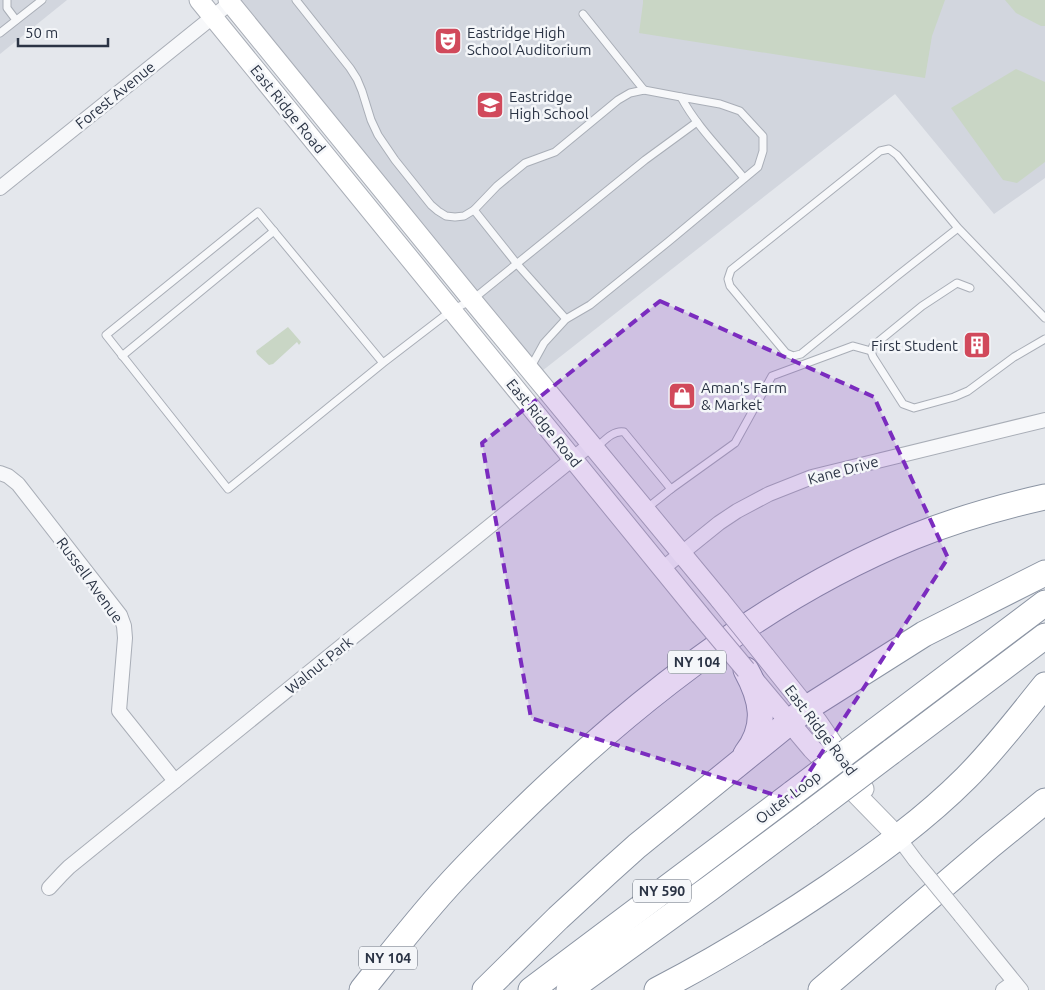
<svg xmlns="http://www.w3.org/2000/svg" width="1045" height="990" viewBox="0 0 1045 990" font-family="Ubuntu,sans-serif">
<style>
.built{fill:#d2d6de}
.green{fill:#c9d6c5}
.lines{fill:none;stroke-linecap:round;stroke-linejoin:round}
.lane-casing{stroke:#a9aeb7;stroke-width:9}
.street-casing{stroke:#a9aeb7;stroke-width:16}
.secondary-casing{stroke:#a9aeb7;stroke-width:21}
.highway-casing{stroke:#8b94a3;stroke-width:27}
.lane{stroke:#f7f8fa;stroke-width:7}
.street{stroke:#f7f8fa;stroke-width:14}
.secondary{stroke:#fff;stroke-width:19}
.highway{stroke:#fff;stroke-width:25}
.street-bridge-casing{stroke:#a9aeb7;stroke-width:16;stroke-linecap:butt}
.secondary-bridge-casing{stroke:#a9aeb7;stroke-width:21;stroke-linecap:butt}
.highway-bridge-casing{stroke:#8b94a3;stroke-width:27;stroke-linecap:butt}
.street-bridge{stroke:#f7f8fa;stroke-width:14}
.secondary-bridge{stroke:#fff;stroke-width:19}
.highway-bridge{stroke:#fff;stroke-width:25}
.marked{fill:#7b2cbf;fill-opacity:0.2;stroke:#7b2cbf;stroke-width:4;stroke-dasharray:10 6;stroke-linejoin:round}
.labels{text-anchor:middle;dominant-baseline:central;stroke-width:5;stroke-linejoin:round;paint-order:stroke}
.shield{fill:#f4f6f9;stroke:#676e7b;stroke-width:1}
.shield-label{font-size:14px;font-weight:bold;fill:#2b3445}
.poi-label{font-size:15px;fill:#2b3445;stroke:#f4f6f9;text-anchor:start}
.street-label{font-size:15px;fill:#2b3445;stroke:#f4f6f9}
</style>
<rect width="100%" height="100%" fill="#e4e7ec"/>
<!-- built -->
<g class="built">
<path d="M0,0H67L0,54Z"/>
<path d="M240,0H1045V178L994,214L895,94L542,371Z"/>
</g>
<!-- green -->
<g class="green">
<path d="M643,0H945L932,36L925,78L639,33L643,3Z"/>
<path d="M1005,0H1045V26H1041L1016,13Z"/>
<path d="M1016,69L1045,82V162L1017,183L1003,180L951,108Z"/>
<path d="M288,327L301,342L299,345L297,342L273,364L269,365L257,354L256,351Z"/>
</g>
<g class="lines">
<!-- lane casing -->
<g class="lane-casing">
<g id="lane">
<path d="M7,0V8L16,20"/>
<path d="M296,0L350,68L357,79L362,91L371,120L378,135L395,160L431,205L438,211L446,216L455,217L464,216L474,210L497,186L525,163L555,152L618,100L630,93L644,90L681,97"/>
<path d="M583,14L644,90"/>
<path d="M0,33L42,0"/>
<path d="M474,210L517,264L566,319"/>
<path d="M958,228L897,276L801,354L793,356L786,353L730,286L728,279L731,270L880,151L889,149L897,155L958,228L1045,318"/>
<path d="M970,288L957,283L922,306L873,346L871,351L873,357L903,404L914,408L954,397L968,391L1014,357L1045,339"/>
<path d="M122,356L274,231"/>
<path d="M383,363L258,212L106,335L228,489L383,363L452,310L472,300L645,160L697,122"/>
<path d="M531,368L533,363L544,343L566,319L590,305L668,242L758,167L763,151V136L740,111L720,104L681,97C697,127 723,152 744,178"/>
<path d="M596,448C604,441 613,430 624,432L671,489L646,509"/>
<path d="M671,489L735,443L772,376L853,346L871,351"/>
</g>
</g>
<!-- street casing -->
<g class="street-casing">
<g id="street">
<path d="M0,188L230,3"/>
<path d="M0,473L8,476L18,484L120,615L124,626L125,638L119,711L175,781"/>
<path d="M662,569L719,523L737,511L769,494L812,477L1045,420"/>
<path d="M898,837L915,860"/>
<path d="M49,888L62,874L69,867L591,444"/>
<path d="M961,916L1021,990"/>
<path d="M1003,990L1014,982"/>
</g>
</g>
<!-- secondary casing -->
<g class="secondary-casing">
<g id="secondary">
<path d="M199,0L700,615"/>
<path d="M228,0L472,300L720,600"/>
<path d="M765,656L817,721L864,789"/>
<path d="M755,681L812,749L898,837"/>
</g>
</g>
<!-- highway casing -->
<g class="highway-casing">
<g id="highway">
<path d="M746,670C762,699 768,726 746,754"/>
<path d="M875,731L1045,603"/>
<path d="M891,752L1045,636"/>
<path d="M362,990C390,955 417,920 447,887C475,856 505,827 535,798C644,694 773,594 913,537C955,520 1000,507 1045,497"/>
<path d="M485,990L558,918L608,872L637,846L807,708L924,634L1045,573"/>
<path d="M531,990L793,793"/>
<path d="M569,990L710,888L809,814"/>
<path d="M657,990C717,959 774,924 830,886C878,853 925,819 966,778C995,749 1019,717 1045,685"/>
<path d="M821,990L990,846L1045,801"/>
</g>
</g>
<!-- lane -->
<use href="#lane" class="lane"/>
<!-- street -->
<use href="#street" class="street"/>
<!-- secondary -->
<use href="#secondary" class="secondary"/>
<!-- highway -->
<use href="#highway" class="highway"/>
<!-- street-bridge casing -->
<g class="street-bridge-casing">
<path id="street-bridge" d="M915,860L961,916"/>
</g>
<!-- secondary-bridge casing -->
<g class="secondary-bridge-casing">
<g id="secondary-bridge">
<path d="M720,600L765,656"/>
<path d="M700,615L746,670"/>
</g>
</g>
<!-- highway-bridge casing -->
<g class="highway-bridge-casing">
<g id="highway-bridge">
<path d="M793,793L875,731"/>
<path d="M809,814L891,752"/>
</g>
</g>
<!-- street-bridge -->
<use href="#street-bridge" class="street-bridge"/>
<!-- secondary-bridge -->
<use href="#secondary-bridge" class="secondary-bridge"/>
<!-- highway-bridge -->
<use href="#highway-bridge" class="highway-bridge"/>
</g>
<!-- marked area -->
<path class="marked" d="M660,301L874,397L948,558L791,800L531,718L482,443Z"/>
<!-- icons -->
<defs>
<g id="theatre-square" transform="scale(1.4375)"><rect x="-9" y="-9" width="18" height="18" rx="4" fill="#d1495b" stroke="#f4f6f9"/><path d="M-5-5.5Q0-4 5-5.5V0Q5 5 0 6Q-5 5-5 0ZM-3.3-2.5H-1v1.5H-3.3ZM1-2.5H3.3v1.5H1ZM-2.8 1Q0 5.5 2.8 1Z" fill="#fff"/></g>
<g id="school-square" transform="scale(1.4375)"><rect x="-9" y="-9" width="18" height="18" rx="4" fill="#d1495b" stroke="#f4f6f9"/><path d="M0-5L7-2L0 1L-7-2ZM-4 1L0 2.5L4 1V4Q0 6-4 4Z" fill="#fff"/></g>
<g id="building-square" transform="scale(1.4375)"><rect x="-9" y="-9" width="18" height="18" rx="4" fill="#d1495b" stroke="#f4f6f9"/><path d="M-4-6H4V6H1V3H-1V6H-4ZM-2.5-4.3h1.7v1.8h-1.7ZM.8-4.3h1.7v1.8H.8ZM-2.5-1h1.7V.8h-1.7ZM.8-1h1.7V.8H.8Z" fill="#fff"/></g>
<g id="shop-square" transform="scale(1.4375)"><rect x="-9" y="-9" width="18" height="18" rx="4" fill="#d1495b" stroke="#f4f6f9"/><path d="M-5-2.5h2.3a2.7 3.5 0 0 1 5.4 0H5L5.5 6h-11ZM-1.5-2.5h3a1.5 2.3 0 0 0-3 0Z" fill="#fff"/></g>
</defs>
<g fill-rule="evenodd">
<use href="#theatre-square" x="448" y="41"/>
<use href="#school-square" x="490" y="105"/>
<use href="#building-square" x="977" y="345"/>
<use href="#shop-square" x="682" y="396"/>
</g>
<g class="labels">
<!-- shield labels -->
<g class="shield">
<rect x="668" y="650.5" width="58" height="23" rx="4"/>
<rect x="633" y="879.5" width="58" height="23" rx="4"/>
<rect x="359" y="946.5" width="58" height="23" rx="4"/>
</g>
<g class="shield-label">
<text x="697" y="662">NY 104</text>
<text x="662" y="891">NY 590</text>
<text x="388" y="958">NY 104</text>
</g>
<!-- poi labels -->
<g class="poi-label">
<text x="467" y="32">Eastridge High<tspan x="467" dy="17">School Auditorium</tspan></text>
<text x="509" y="96">Eastridge<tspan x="509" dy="17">High School</tspan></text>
<text x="958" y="345" text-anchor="end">First Student</text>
<text x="701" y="387">Aman's Farm<tspan x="701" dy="17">&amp; Market</tspan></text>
</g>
<!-- street labels -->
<g class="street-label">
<text transform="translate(115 95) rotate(-39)">Forest Avenue</text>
<text transform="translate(288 109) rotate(51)">East Ridge Road</text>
<text transform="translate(544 423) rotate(51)">East Ridge Road</text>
<text transform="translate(843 470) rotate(-15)">Kane Drive</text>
<text transform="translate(90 580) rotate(54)">Russell Avenue</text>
<text transform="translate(319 665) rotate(-39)">Walnut Park</text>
<text transform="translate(821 730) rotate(53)">East Ridge Road</text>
<text transform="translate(788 797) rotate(-37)">Outer Loop</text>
</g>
</g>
<!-- scale -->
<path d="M18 38v8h90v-8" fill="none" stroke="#2b3445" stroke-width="2.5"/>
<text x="25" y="38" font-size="15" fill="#2b3445" stroke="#f4f6f9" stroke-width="4" paint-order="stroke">50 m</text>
</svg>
